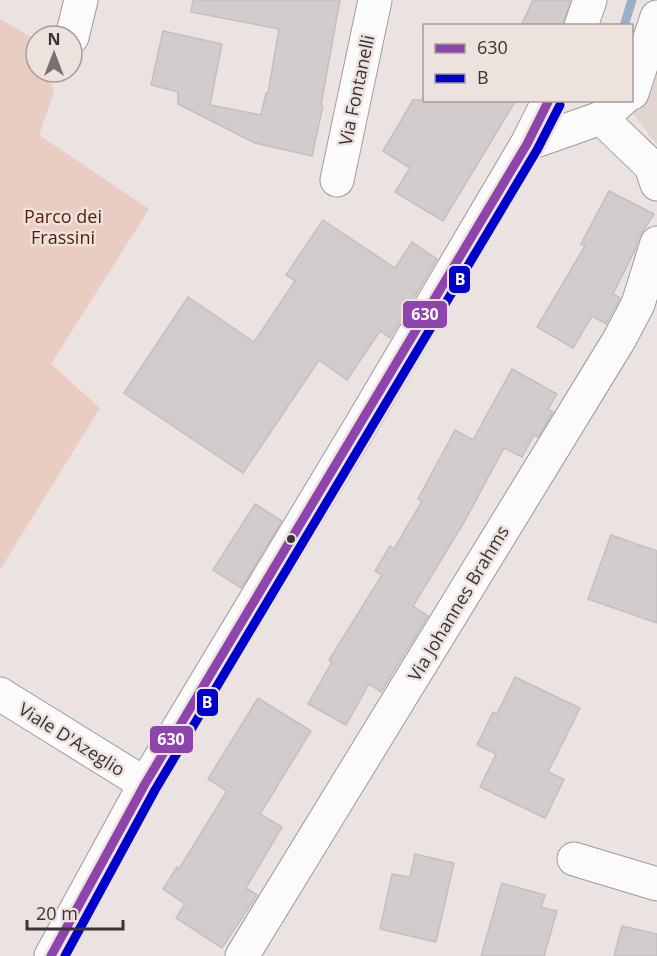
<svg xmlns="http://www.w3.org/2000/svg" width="657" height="956" viewBox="0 0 657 956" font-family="'Open Sans',sans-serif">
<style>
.built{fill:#e0d4cf}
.green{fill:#e9cdc3}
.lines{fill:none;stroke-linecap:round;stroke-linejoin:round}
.stream{stroke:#99aec7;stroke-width:9}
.building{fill:#d2cdcc;stroke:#c4bfbe;stroke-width:1.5}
.street-casing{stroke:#9f9a99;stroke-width:35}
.street{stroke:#fcfbfb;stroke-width:33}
.bus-1-casing{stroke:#ede2de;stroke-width:14}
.bus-2-casing{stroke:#ede2de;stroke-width:14}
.bus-1{stroke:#8e44ad;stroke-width:9}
.bus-2{stroke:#0000cd;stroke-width:9}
.bus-dot{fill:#393534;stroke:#ede2de;stroke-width:2}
.labels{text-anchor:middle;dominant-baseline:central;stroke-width:5;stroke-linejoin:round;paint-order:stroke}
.street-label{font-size:18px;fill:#393534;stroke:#ede2de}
.park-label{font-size:18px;fill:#561b00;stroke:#ede2de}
.line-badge{stroke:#ede2de;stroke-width:2}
.badge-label{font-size:16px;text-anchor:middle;font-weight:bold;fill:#fff}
</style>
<rect width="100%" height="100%" fill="#eae3e2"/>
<!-- built -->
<path class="built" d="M657,52V145L634,115Z"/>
<!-- green -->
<path class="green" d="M0,19L36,40V72H48L54,92L39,135L149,209L51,364L100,408L0,570Z"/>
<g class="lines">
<!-- stream -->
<path class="stream" d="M624,26L632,0"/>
</g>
<!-- building -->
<g class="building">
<path d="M193,0H340L321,105L323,106L312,156L255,143L178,104V92L151,85L163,31L222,44L210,105L261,115L266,93H268L279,29L191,12Z"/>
<path d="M533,0H570L563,26H521Z"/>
<path d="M413,100H516L443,221L395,192L410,168L383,151Z"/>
<path d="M609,191L654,214L639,237L635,250L613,294L620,298L606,324L592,316L573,348L537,327L585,246L581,244Z"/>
<path d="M323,220L395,268L412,242L437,259L390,338L380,331L347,380L319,360L243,473L124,393L188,297L254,342L295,281L286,275Z"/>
<path d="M512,369L557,394L548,409L553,412L538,437L534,435L522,457L504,448L463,524L413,606L428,616L381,692L369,684L346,725L308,704L332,662L329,660L382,575L375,571L390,546L394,549L422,501L418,499L455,430L473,440Z"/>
<path d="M255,504L282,521L241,588L213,570Z"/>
<path d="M611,535L657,551V623L588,599Z"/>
<path d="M515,677L580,708L548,772L564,779L545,818L480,787L496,754L477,745L493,712L497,714Z"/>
<path d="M258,698L311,731L260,814L282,827L246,888L257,895L222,948L176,918L185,904L163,889L177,867L179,869L227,791L208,779Z"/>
<path d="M415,854L454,863L436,942L380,929L392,874L410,877Z"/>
<path d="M502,883L545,895L541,907L557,911L544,956H481Z"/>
<path d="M622,926L657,934V956H614Z"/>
</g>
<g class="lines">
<!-- street casing -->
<g class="street-casing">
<g id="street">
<path d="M581,26L590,0"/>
<path d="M72,37L81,0"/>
<path d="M632,93L657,17"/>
<path d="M601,118L651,166L657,184"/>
<path d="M527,144L601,118L622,100"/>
<path d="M337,180L375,0"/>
<path d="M0,694L145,784"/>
<path d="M574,859L657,884"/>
<path d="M51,956L145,784L361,425L527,144L549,100"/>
<path d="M242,956L619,340L638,304L657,243"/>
</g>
</g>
<!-- street -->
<use href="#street" class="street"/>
<!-- bus-1 casing -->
<g class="bus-1-casing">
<path id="bus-1" d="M51,956L145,784L527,144L549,100"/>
</g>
<!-- bus-2 casing -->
<g class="bus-2-casing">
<path id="bus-2" d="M65,956L155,790L537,150L560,105"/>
</g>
<!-- bus-1 -->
<use href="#bus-1" class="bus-1"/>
<!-- bus-2 -->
<use href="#bus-2" class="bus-2"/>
</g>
<!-- markers -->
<circle class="bus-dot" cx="291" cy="539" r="5"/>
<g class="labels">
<!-- street labels -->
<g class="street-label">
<text transform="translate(356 90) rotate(-78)">Via Fontanelli</text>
<text transform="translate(458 603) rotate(-59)">Via Johannes Brahms</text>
<text transform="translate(72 739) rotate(32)">Viale D'Azeglio</text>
</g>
<!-- park labels -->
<g class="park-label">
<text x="63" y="216">Parco dei<tspan x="63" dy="21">Frassini</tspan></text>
</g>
</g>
<g class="line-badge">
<rect x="448" y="265" width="23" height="29" rx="6" fill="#0000cd"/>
<rect x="402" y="300" width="46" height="29" rx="6" fill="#8e44ad"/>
<rect x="196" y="688" width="23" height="29" rx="6" fill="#0000cd"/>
<rect x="149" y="725" width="45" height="29" rx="6" fill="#8e44ad"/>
</g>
<g class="badge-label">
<text x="460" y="285">B</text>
<text x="425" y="320">630</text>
<text x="207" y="708">B</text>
<text x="171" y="745">630</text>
</g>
<!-- legend -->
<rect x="423" y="24" width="210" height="78" fill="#ede2de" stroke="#a59d9a" stroke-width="1.5"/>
<rect x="435" y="44" width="30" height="9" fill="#8e44ad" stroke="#a59d9a" stroke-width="1.5"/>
<text x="477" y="54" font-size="18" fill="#393534">630</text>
<rect x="435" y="74" width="30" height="9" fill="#0000cd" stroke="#a59d9a" stroke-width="1.5"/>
<text x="477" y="84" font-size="18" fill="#393534">B</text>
<!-- north arrow -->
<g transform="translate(54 54)"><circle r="28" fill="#ede2de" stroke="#a59d9a" stroke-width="1.5"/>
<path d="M0-4.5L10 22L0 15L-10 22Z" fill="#777271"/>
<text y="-9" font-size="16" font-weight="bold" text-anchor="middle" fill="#393534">N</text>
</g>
<!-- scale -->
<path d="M27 920v9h96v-9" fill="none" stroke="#393534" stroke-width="3"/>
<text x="36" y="920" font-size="18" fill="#393534" stroke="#ede2de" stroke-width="4.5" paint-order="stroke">20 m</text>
</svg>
